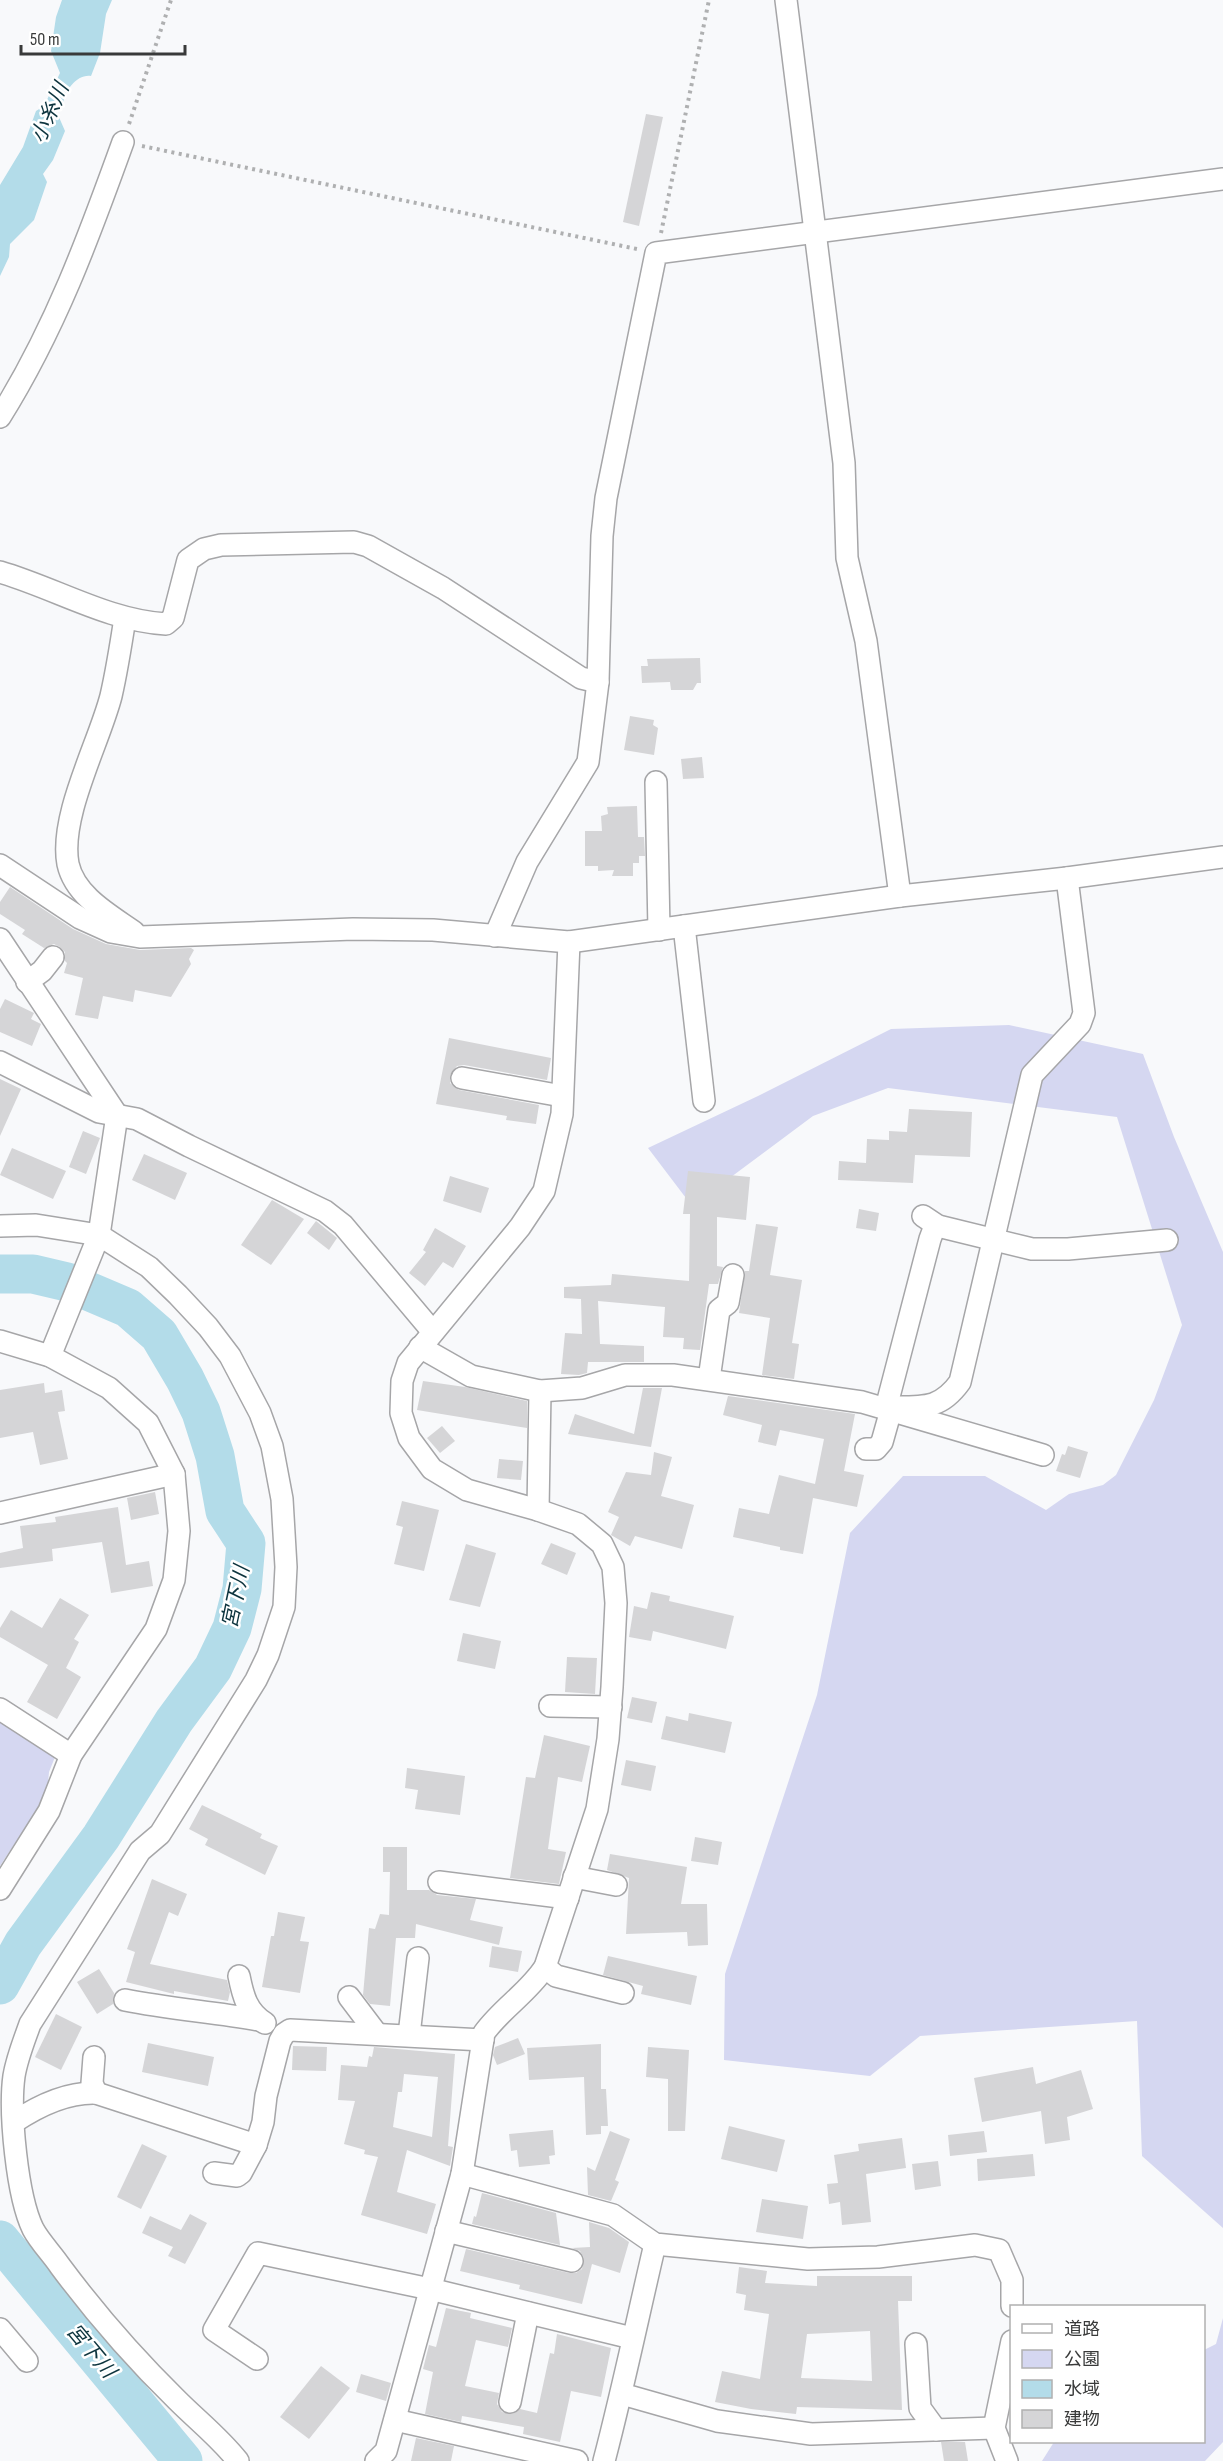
<svg xmlns="http://www.w3.org/2000/svg" width="1223" height="2461" viewBox="0 0 1223 2461" font-family="'Sofia Sans Condensed','Noto Sans JP',sans-serif">
<style>
.green{fill:#d5d7f1}
.water{fill:#b3dce9}
.lines{fill:none;stroke-linecap:round;stroke-linejoin:round}
.river{stroke:#b3dce9;stroke-width:39}
.building{fill:#d5d5d7;fill-rule:evenodd}
.minor-casing{stroke:#a6a6a8;stroke-width:24}
.path{stroke:#afb0b1;stroke-width:4;stroke-dasharray:3 4.5;stroke-linecap:butt}
.minor{stroke:#fff;stroke-width:21}
.labels{text-anchor:middle;dominant-baseline:central;stroke-width:5;stroke-linejoin:round;paint-order:stroke}
.water-label{font-size:21px;font-style:italic;fill:#0d343e;stroke:#fff}
</style>
<rect width="100%" height="100%" fill="#f8f9fb"/>
<!-- green -->
<g class="green">
<path d="M1009,1025L1143,1054L1174,1137L1223,1252V2228L1142,2156L1137,2021L920,2036L870,2076L724,2060L725,1974L817,1695L850,1533L903,1476H985L1046,1510L1069,1494L1103,1485L1116,1475L1154,1400L1182,1325L1117,1117L888,1088L813,1116L692,1206L648,1148L758,1096L891,1029Z"/>
<path d="M0,1719L55,1757L49,1772L48,1783L40,1805L0,1866Z"/>
<path d="M1223,2318V2442L1205,2461H1042L1054,2442H1204V2350L1216,2344Z"/>
</g>
<!-- water -->
<path class="water" d="M62,0H112L106,14L100,53L91,76C77,74 65,90 63,104L55,108L65,131L53,160L43,174L47,182L34,220L10,244L9,257L0,276V185L23,147L36,111L44,106L60,73L51,51L56,17Z"/>
<g class="lines">
<!-- river -->
<g class="river">
<path d="M0,1274H33L67,1282L128,1308L159,1335L185,1379L201,1412L215,1456L225,1511L246,1543L242,1589L232,1628L213,1668L174,1721L101,1837L23,1944L0,1985"/>
<path d="M0,2240L183,2461"/>
</g>
</g>
<!-- building -->
<g class="building">
<path d="M646,114L663,117L639,226L623,222Z"/>
<path d="M700,658L701,683H697L693,690H671L670,682L642,683L641,666H648L647,659Z"/>
<path d="M630,716L654,720L653,725L658,728L654,755L624,750Z"/>
<path d="M702,757L704,778L683,779L681,759Z"/>
<path d="M637,806L638,837H644L645,856H639V863H633V876H612L614,870L598,871V866H585V831H602L601,816L608,814L607,807Z"/>
<path d="M10,887L73,929L106,944L140,950L191,948L194,950L189,959L191,964L171,997L135,990L133,1002L103,996L98,1019L75,1015L83,978L64,973L67,963L65,961V952L60,947L54,944L44,948L22,934L25,930L0,914V902Z"/>
<path d="M5,999L34,1013L31,1019L41,1024L32,1046L0,1032V1009Z"/>
<path d="M449,1038L551,1058L547,1080L464,1065L457,1066L450,1075V1083L459,1090L539,1105L536,1124L506,1120L507,1116L436,1104Z"/>
<path d="M0,1079L21,1089L0,1136Z"/>
<path d="M909,1109L972,1112L970,1157L915,1155L913,1183L838,1180L839,1161L866,1163L867,1139L889,1140V1131L907,1132Z"/>
<path d="M83,1131L100,1138L86,1174L69,1167Z"/>
<path d="M12,1148L66,1171L53,1199L0,1175Z"/>
<path d="M144,1154L187,1173L175,1200L132,1180Z"/>
<path d="M688,1171L750,1177L746,1220L717,1217V1266L723,1267L718,1284H709L700,1350L683,1349L684,1338L663,1337L665,1307L598,1301L600,1344L644,1346V1362H588L587,1373L579,1375L561,1374L565,1333L582,1334L581,1299L564,1298V1287L611,1285L612,1274L689,1281L690,1214H683Z"/>
<path d="M450,1176L489,1188L481,1213L443,1201Z"/>
<path d="M272,1200L304,1219L271,1265L241,1245Z"/>
<path d="M859,1209L879,1213L876,1231L856,1228Z"/>
<path d="M316,1221L337,1238L329,1250L307,1233Z"/>
<path d="M756,1224L778,1227L770,1275L802,1280L792,1343L799,1344L794,1379L762,1375L770,1318L739,1313L745,1271H749Z"/>
<path d="M435,1228L466,1246L453,1268L443,1262L425,1286L409,1273L426,1252L423,1250Z"/>
<path d="M423,1381L465,1387L527,1401V1428L417,1410Z"/>
<path d="M44,1383L45,1393L62,1390L65,1411L58,1412L68,1459L40,1465L33,1432L0,1438V1390Z"/>
<path d="M643,1388H662L651,1447L568,1434L575,1414L634,1434Z"/>
<path d="M728,1396L855,1414L844,1471L864,1475L857,1507L813,1498L803,1554L780,1550V1547L733,1537L739,1508L769,1514L779,1475L815,1484L824,1439L780,1430L776,1446L758,1442L762,1425L723,1415Z"/>
<path d="M442,1426L455,1441L440,1453L427,1438Z"/>
<path d="M1068,1446L1088,1452L1080,1478L1056,1471L1062,1454L1065,1455Z"/>
<path d="M654,1452L672,1457L661,1496L694,1505L682,1549L635,1536L630,1546L611,1535L619,1517L608,1512L626,1472L651,1475Z"/>
<path d="M499,1459L523,1461L521,1480L497,1478Z"/>
<path d="M155,1492L159,1514L131,1520L127,1498Z"/>
<path d="M402,1501L439,1510L424,1571L394,1564L403,1527L396,1525Z"/>
<path d="M118,1507L126,1565L149,1561L153,1586L111,1593L102,1542L52,1549L53,1561L0,1568V1553L23,1548L20,1526L56,1522L55,1517Z"/>
<path d="M551,1543L576,1553L567,1575L541,1564Z"/>
<path d="M466,1544L496,1553L480,1607L449,1600Z"/>
<path d="M651,1592L670,1596L669,1601L734,1616L726,1649L653,1631L651,1641L629,1637L634,1606L647,1609Z"/>
<path d="M60,1598L89,1615L74,1639L79,1642L66,1668L81,1677L57,1719L27,1702L48,1665L0,1637V1628L11,1610L42,1628Z"/>
<path d="M463,1633L501,1641L495,1669L457,1661Z"/>
<path d="M567,1657L597,1658L595,1694L565,1692Z"/>
<path d="M632,1697L657,1702L652,1723L627,1718Z"/>
<path d="M689,1713L732,1722L725,1753L661,1739L666,1716L688,1721Z"/>
<path d="M544,1735L590,1746L582,1782L558,1777L548,1849L566,1852L559,1884L510,1878L526,1777L535,1778Z"/>
<path d="M626,1760L656,1766L651,1791L621,1785Z"/>
<path d="M407,1768L465,1776L460,1815L415,1809L418,1790L405,1788Z"/>
<path d="M202,1805L262,1834L260,1838L278,1846L265,1875L205,1845L208,1839L189,1829Z"/>
<path d="M695,1837L722,1842L718,1865L691,1861Z"/>
<path d="M383,1847H407V1890H429L437,1895L476,1899L470,1920L503,1927L499,1945L416,1924L415,1938H396L390,2006L370,2004L363,1995L369,1928L375,1929L380,1914L389,1915L390,1872H383Z"/>
<path d="M610,1854L687,1867L681,1904H707L708,1945L688,1946L687,1932L626,1934L629,1878L607,1870Z"/>
<path d="M152,1879L187,1894L178,1916L169,1912L150,1964L227,1980L230,1992L228,2001L174,1991V1994L126,1982L135,1952L127,1949Z"/>
<path d="M278,1912L305,1917L300,1941L309,1942L300,1993L262,1987L271,1936H274Z"/>
<path d="M492,1946L522,1951L518,1972L489,1967Z"/>
<path d="M608,1956L697,1976L691,2005L641,1994L643,1986L603,1975Z"/>
<path d="M99,1969L114,1993L113,2004L97,2014L77,1982Z"/>
<path d="M56,2014L82,2027L61,2070L35,2057Z"/>
<path d="M518,2038L525,2054L497,2065L493,2055L495,2047Z"/>
<path d="M148,2043L214,2057L208,2086L142,2072Z"/>
<path d="M601,2044V2089H606L608,2126H601V2134L586,2135L584,2077L529,2080L527,2048Z"/>
<path d="M293,2046L327,2047L326,2071L292,2070Z"/>
<path d="M374,2047L455,2054L448,2146L453,2147L450,2166L407,2150L397,2192L436,2204L427,2234L361,2215L378,2157L364,2154L365,2150L344,2144L355,2101L338,2100L341,2065L367,2067L369,2056L372,2057ZM404,2074L438,2077L432,2137L393,2127L398,2092H402Z"/>
<path d="M648,2047L689,2050L685,2131H668V2079L646,2077Z"/>
<path d="M1033,2067L1036,2084L1081,2070L1093,2109L1067,2117L1070,2140L1045,2144L1041,2111L982,2122L974,2078Z"/>
<path d="M729,2126L785,2140L777,2172L721,2159Z"/>
<path d="M553,2130L555,2155L549,2156L550,2164L519,2167L517,2150L511,2151L509,2134Z"/>
<path d="M610,2131L630,2139L615,2180L619,2182L611,2201L588,2195L587,2167L595,2171Z"/>
<path d="M984,2131L987,2152L950,2156L948,2135Z"/>
<path d="M902,2138L906,2168L866,2174L871,2222L842,2225L840,2202L829,2204L827,2184L838,2183L834,2155L859,2151L858,2144Z"/>
<path d="M142,2144L167,2156L141,2209L117,2197Z"/>
<path d="M1033,2154L1035,2176L978,2181L977,2159Z"/>
<path d="M938,2161L941,2186L915,2190L912,2164Z"/>
<path d="M482,2193L556,2213L560,2245L472,2224L474,2216L476,2217Z"/>
<path d="M762,2199L808,2206L803,2239L756,2232Z"/>
<path d="M190,2214L207,2223L185,2264L168,2256L173,2247L142,2233L150,2216L181,2230Z"/>
<path d="M589,2222L609,2228L629,2242L620,2273L592,2264L582,2304L519,2289L520,2285L460,2271L466,2249L569,2273H576L582,2269L584,2258L580,2251L572,2248L590,2247Z"/>
<path d="M739,2267L767,2271L765,2283L817,2286V2276H912V2301H898L902,2410L797,2407L796,2414L751,2409L715,2402L722,2371L760,2379L769,2314L744,2310L746,2295L736,2293ZM870,2331L872,2381L801,2378L807,2334Z"/>
<path d="M446,2308L471,2313L470,2318L512,2328L508,2347L476,2340L465,2386L499,2393L497,2404L502,2412L513,2414L520,2409L537,2413L550,2353L554,2354L557,2334L611,2348L601,2397L571,2391L560,2442L523,2434L524,2427L462,2416L461,2422L425,2414L433,2372L423,2369L429,2345L436,2347Z"/>
<path d="M321,2366L350,2388L309,2439L280,2417Z"/>
<path d="M361,2374L391,2383L386,2401L356,2392Z"/>
<path d="M416,2438L454,2446L451,2461H411Z"/>
<path d="M941,2442H965L968,2461H944Z"/>
</g>
<g class="lines">
<!-- minor casing -->
<g class="minor-casing">
<g id="minor">
<path d="M786,0L844,463L847,558L866,641L900,896"/>
<path d="M0,417C55,329 88,239 123,142"/>
<path d="M0,572C55,588 109,621 166,624L173,618L188,560L204,549L221,545L354,542L368,546L443,588L581,678L598,682"/>
<path d="M125,618C121,644 117,670 111,696C99,743 59,816 68,864C75,896 110,915 134,932"/>
<path d="M656,782L659,930"/>
<path d="M0,865L80,918L111,932L140,937L353,929L433,930L569,942L900,896L1067,878L1223,857"/>
<path d="M684,926L704,1101"/>
<path d="M495,936L527,862L588,762L598,682L602,536L606,498L656,253L1223,179"/>
<path d="M0,939L117,1115L99,1235L50,1356"/>
<path d="M27,982L42,971L53,957"/>
<path d="M0,1062L99,1112L137,1119L189,1146L325,1211L343,1225L433,1332"/>
<path d="M462,1078L562,1096"/>
<path d="M923,1216L938,1226L1032,1249H1068L1167,1240"/>
<path d="M0,1226L36,1225L99,1235L149,1267L178,1295L208,1327L230,1356L260,1413L272,1446L282,1499L286,1567L284,1607L268,1655L256,1680L160,1834L140,1851L30,2024C24,2041 17,2058 14,2076C9,2112 17,2196 33,2229C40,2242 52,2254 60,2266C95,2313 135,2359 177,2400C198,2421 220,2438 238,2461"/>
<path d="M0,1341L50,1356L109,1388L148,1423L174,1474L179,1531L174,1580L156,1629L71,1755L49,1811L0,1889"/>
<path d="M420,1347L471,1376L540,1391L582,1388L625,1375H673L862,1402L1043,1455"/>
<path d="M709,1379L719,1310L728,1303L733,1275"/>
<path d="M898,1407C927,1407 942,1407 960,1382L1032,1075L1080,1024L1084,1013L1067,878"/>
<path d="M886,1408L930,1239L933,1231L938,1226"/>
<path d="M866,1449H876L882,1442L891,1410"/>
<path d="M538,1510L540,1391"/>
<path d="M0,1513L174,1474"/>
<path d="M550,1706L611,1707"/>
<path d="M0,1709L71,1755"/>
<path d="M574,1877L616,1885"/>
<path d="M439,1882L568,1898"/>
<path d="M545,1967L556,1976L623,1993"/>
<path d="M239,1976C243,1996 247,2012 265,2023"/>
<path d="M349,1997L377,2034"/>
<path d="M125,2000C170,2009 215,2012 259,2020"/>
<path d="M409,2035L418,1958"/>
<path d="M94,2057L92,2083L96,2093"/>
<path d="M14,2122C38,2106 66,2092 96,2093L256,2145"/>
<path d="M214,2173L237,2176L241,2173L256,2145L263,2122L266,2096L280,2041L284,2034L290,2030L483,2040"/>
<path d="M462,2174L613,2215L655,2244L808,2259L878,2257L975,2245L999,2250L1012,2280V2306"/>
<path d="M446,2231L572,2261"/>
<path d="M0,2329L27,2361"/>
<path d="M916,2344L920,2408L936,2430"/>
<path d="M257,2359L214,2330L258,2253L430,2289L632,2338"/>
<path d="M622,2394L717,2421L811,2434L994,2428"/>
<path d="M510,2402L528,2313"/>
<path d="M395,2420L577,2461"/>
<path d="M376,2461L386,2451L462,2174L484,2033C502,2008 528,1993 545,1967L597,1809L608,1739L612,1687L616,1603L613,1567L602,1544L578,1524L538,1510L467,1490L432,1469L409,1438L401,1413L402,1381L408,1363L520,1227L544,1191L562,1114L569,942"/>
<path d="M604,2461C623,2389 638,2316 655,2244"/>
<path d="M1007,2461L994,2428L1012,2341"/>
</g>
</g>
<!-- path -->
<g class="path">
<path d="M129,124L171,0"/>
<path d="M142,146L637,249"/>
<path d="M661,233L709,0"/>
</g>
<!-- minor -->
<use href="#minor" class="minor"/>
</g>
<g class="labels">
<!-- water labels -->
<g class="water-label">
<text transform="translate(50 113) rotate(-66)">小糸川</text>
<text transform="translate(236 1597) rotate(-78)">宮下川</text>
<text transform="translate(91 2351) rotate(50)">宮下川</text>
</g>
</g>
<!-- legend -->
<rect x="1010" y="2305" width="195" height="138" fill="#ffffff" stroke="#b0b0b0" stroke-width="1.5"/>
<rect x="1022" y="2324" width="30" height="9" fill="#ffffff" stroke="#b0b0b0" stroke-width="1.5"/>
<text x="1064" y="2335" font-size="18" fill="#393a3a">道路</text>
<rect x="1022" y="2350" width="30" height="18" fill="#d5d7f1" stroke="#b0b0b0" stroke-width="1.5"/>
<text x="1064" y="2365" font-size="18" fill="#393a3a">公園</text>
<rect x="1022" y="2380" width="30" height="18" fill="#b3dce9" stroke="#b0b0b0" stroke-width="1.5"/>
<text x="1064" y="2395" font-size="18" fill="#393a3a">水域</text>
<rect x="1022" y="2410" width="30" height="18" fill="#d5d5d7" stroke="#b0b0b0" stroke-width="1.5"/>
<text x="1064" y="2425" font-size="18" fill="#393a3a">建物</text>
<!-- scale -->
<path d="M21 45v9h164v-9" fill="none" stroke="#393a3a" stroke-width="3"/>
<text x="30" y="45" font-size="18" fill="#393a3a" stroke="#ffffff" stroke-width="4.5" paint-order="stroke">50 m</text>
</svg>
